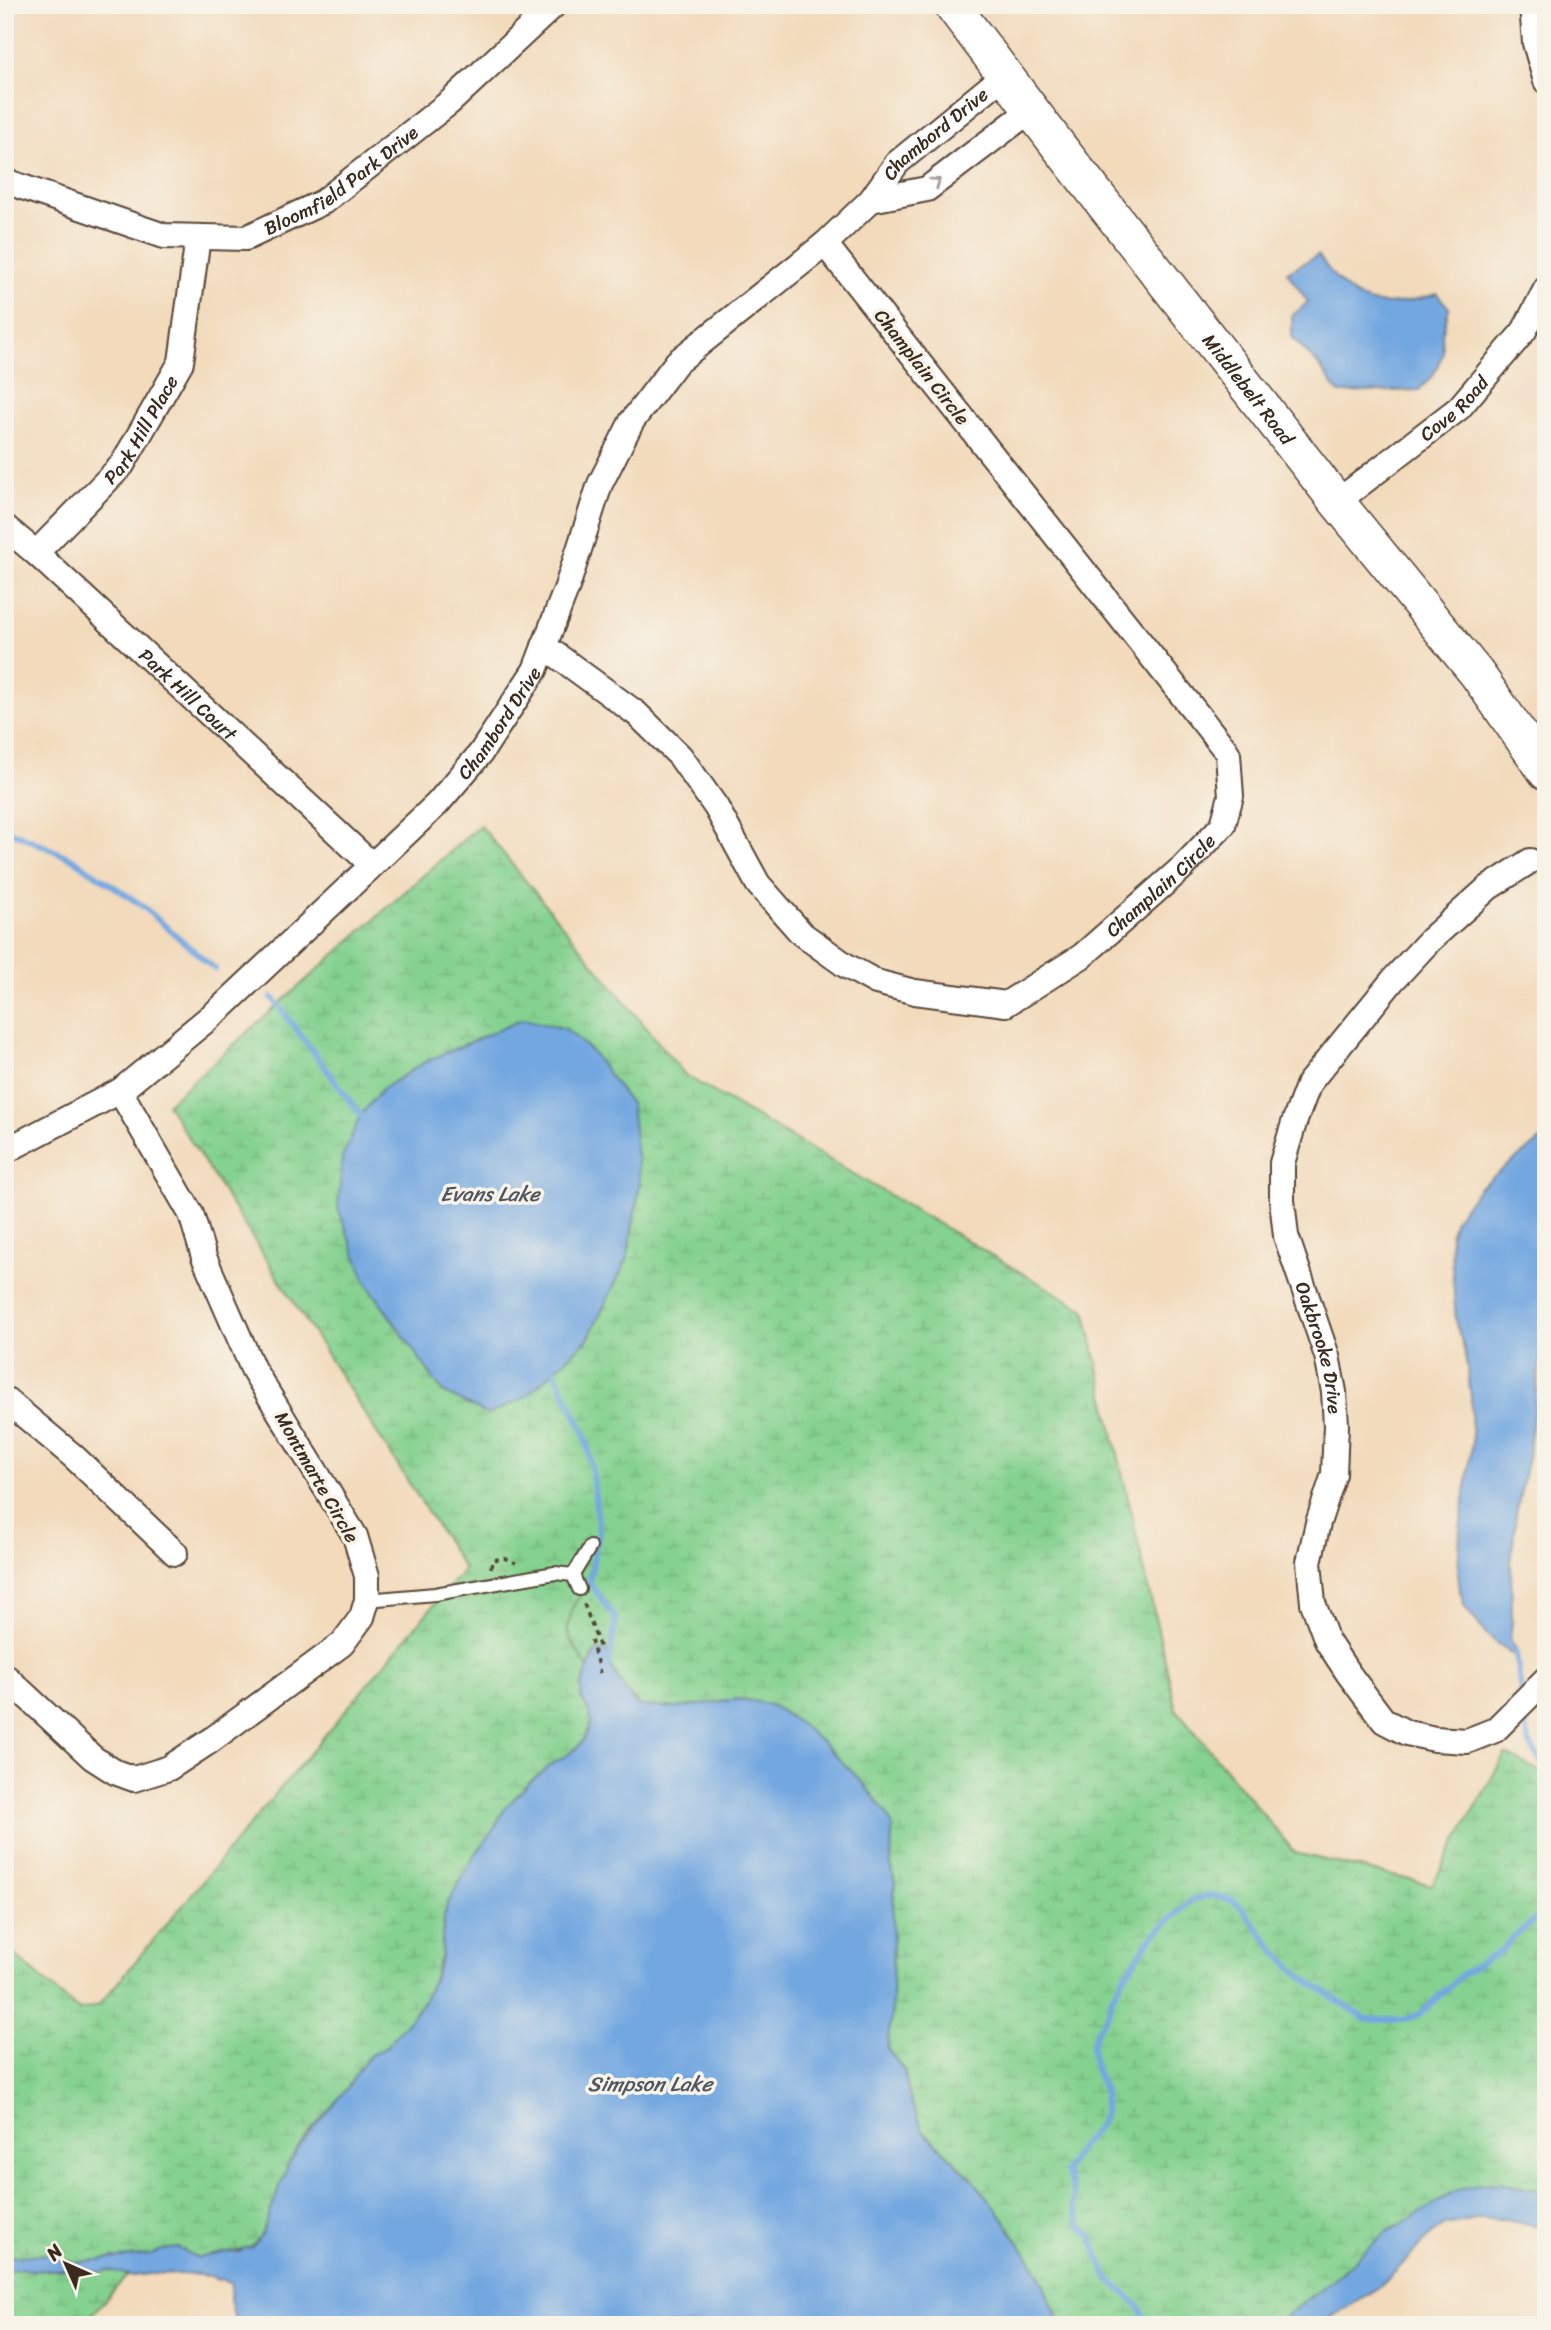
<svg xmlns="http://www.w3.org/2000/svg" width="1551" height="2330" viewBox="0 0 1551 2330" font-family="Sriracha,sans-serif">
<style>
.grass{fill:url(#grass-dots);stroke:#607e57;stroke-width:2}
.wetland{fill:url(#wetland-marsh);stroke:#607e57;stroke-width:2;fill-rule:evenodd}
.water{fill:#73a7e0;stroke:#57687f;stroke-width:2}
.lines{fill:none;stroke-linecap:round;stroke-linejoin:round}
.stream{stroke:#73a7e0;stroke-width:6}
.lane-casing{stroke:#564436;stroke-width:16}
.street-casing{stroke:#564436;stroke-width:28}
.secondary-casing{stroke:#564436;stroke-width:38}
.path{stroke:#564436;stroke-width:3.5;stroke-dasharray:5 5;stroke-linecap:butt}
.lane{stroke:#fff;stroke-width:12}
.street{stroke:#fff;stroke-width:24}
.secondary{stroke:#fff;stroke-width:35}
.oneway{stroke:#a79f9a}
.labels{text-anchor:middle;dominant-baseline:central;stroke-width:7;stroke-linejoin:round;paint-order:stroke}
.street-label{font-size:19px;fill:#3b2a1e;stroke:#f7f3e8}
.water-label{font-size:21px;font-style:italic;fill:#4f5662;stroke:#f7f3e8}
</style>
<defs>
<pattern id="grass-dots" width="8" height="8" patternUnits="userSpaceOnUse" patternTransform="scale(1.75)"><rect width="8" height="8" fill="#85d290"/><path d="M2 2h.1M6 6h.1" fill="none" stroke="#74b47c" stroke-width="1.8" stroke-linecap="round"/></pattern>
<pattern id="wetland-marsh" width="20" height="14" patternUnits="userSpaceOnUse" patternTransform="scale(1.75)"><rect width="20" height="14" fill="#85d290"/><path d="M1 5h8M5 5V1M11 12h8M15 12V8" fill="none" stroke="#74b47c"/></pattern>
</defs>
<rect width="100%" height="100%" fill="#f7f3e8"/>
<filter id="ink" filterUnits="userSpaceOnUse"><feTurbulence type="fractalNoise" baseFrequency=".0143" numOctaves="2"/><feDisplacementMap in="SourceGraphic" scale="14" xChannelSelector="R" yChannelSelector="G"/><feConvolveMatrix kernelMatrix="1 2 1 2 8 2 1 2 1" color-interpolation-filters="sRGB"/></filter>
<filter id="wash" filterUnits="userSpaceOnUse"><feTurbulence type="fractalNoise" baseFrequency=".00686" numOctaves="4" result="noise"/><feDisplacementMap in="SourceGraphic" scale="28" xChannelSelector="R" yChannelSelector="G"/><feGaussianBlur stdDeviation="1.57" result="paint"/><feColorMatrix in="noise" values="0 0 0 0 0 0 0 0 0 0 0 0 0 0 0 0 0 1.4 0 .05"/><feComposite in="paint" operator="in"/></filter>
<g filter="url(#wash)">
<rect width="100%" height="100%" fill="#f2dabb"/>
<!-- grass -->
<path class="grass" d="M589,1582L616,1619L609,1664L595,1652L588,1669L567,1634L572,1608Z"/>
<!-- wetland -->
<path class="wetland" d="M480,825L685,1075L1085,1310L1176,1709L1295,1853L1432,1885L1505,1754L1546,1774V2192L1499,2183L1423,2212L1386,2232L1338,2275L1274,2325H1061L1036,2268L997,2210L970,2176L923,2131L911,2103L904,2070L887,2049L892,2008L893,1910L895,1884L891,1865L892,1825L886,1813L863,1783L824,1744L803,1726L773,1706L739,1699L677,1708L641,1706L626,1692L609,1664L615,1619L589,1582L572,1608L567,1633L588,1669L581,1698C585,1705 592,1714 591,1722C588,1751 547,1766 528,1784C511,1800 505,1811 493,1830C487,1841 477,1849 472,1861C461,1888 450,1918 443,1946C438,1963 435,1980 426,1996C419,2010 395,2041 383,2049C378,2052 373,2054 369,2057C359,2065 354,2078 348,2088C333,2108 314,2124 300,2145C282,2170 271,2229 253,2245C246,2250 205,2259 197,2258C192,2257 188,2253 184,2250L128,2275L82,2325H5V1947L79,2011L99,2005L464,1569L167,1104ZM484,1036L640,1183L627,1260L588,1339L488,1414L443,1392L366,1282L383,1089L425,1062Z"/>
<!-- water -->
<g class="water">
<path d="M1318,255C1355,308 1376,312 1437,294L1449,308L1442,334L1443,354L1432,377L1419,390L1339,393L1318,364L1292,337V316L1308,302L1287,272Z"/>
<path d="M523,1019L566,1029L593,1053L631,1105L640,1183L627,1260L588,1339L526,1397L488,1415L443,1392L366,1282L338,1208L342,1158L360,1116L382,1089L425,1062Z"/>
<path d="M1546,1136V1348L1540,1363L1528,1457L1516,1514L1511,1564L1512,1622L1510,1639L1516,1649V1653L1511,1654L1488,1636L1465,1607L1460,1591L1458,1572L1460,1529L1472,1444L1471,1398L1465,1353L1456,1321L1450,1236L1455,1219L1480,1187Z"/>
<path d="M607,1651L609,1664L618,1679L633,1701L641,1706L677,1708L739,1699L764,1703L773,1706L803,1726L824,1744L863,1783L886,1813L892,1825L891,1865L895,1884L893,1910L892,2008L887,2049L904,2070L911,2103L923,2131L970,2176L997,2210L1036,2268L1061,2325H236L230,2299L231,2284L222,2279L217,2280L211,2276L199,2275L159,2273L133,2276L109,2270L101,2272H77L67,2269L33,2271L22,2268L5,2272V2257L45,2254L63,2260L76,2262L151,2255L162,2250L178,2248L198,2258L227,2252H240L245,2248L251,2247L262,2234L288,2165L300,2145L348,2087L363,2063L369,2056L385,2048L418,2010L427,1994L440,1963L444,1916L448,1903L473,1858L493,1831L505,1808L528,1784L552,1764L575,1750L584,1740L591,1722L589,1711L581,1698V1686L595,1652Z"/>
<path d="M1499,2183L1546,2192V2231L1539,2227L1502,2219H1475L1445,2225L1432,2234L1382,2285L1319,2325H1274L1338,2275L1386,2232L1406,2222L1455,2191L1480,2184Z"/>
</g>
<g class="lines">
<!-- stream -->
<g class="stream">
<path d="M5,829L73,859L140,904L215,969"/>
<path d="M272,997L366,1122"/>
<path d="M551,1365L585,1434L591,1462L599,1532L589,1582L616,1619L609,1664"/>
<path d="M1516,1653L1521,1692"/>
<path d="M1524,1710L1529,1743L1546,1769"/>
<path d="M1149,2325L1139,2307L1107,2277L1090,2235L1081,2225L1074,2207L1072,2187L1066,2171L1078,2149L1101,2123L1104,2112L1105,2093L1094,2066L1092,2045L1096,2033L1110,2010L1112,1998L1125,1975L1152,1937L1191,1900L1209,1895L1232,1900L1242,1908L1277,1953L1301,1976L1365,2019L1383,2020H1404L1420,2014L1465,1972L1501,1951L1512,1938L1546,1911"/>
</g>
</g>
</g>
<g filter="url(#ink)">
<g class="lines">
<!-- lane casing -->
<g class="lane-casing">
<g id="lane">
<path d="M573,1575L590,1547"/>
<path d="M367,1600L435,1594L555,1573L573,1575L579,1589"/>
</g>
</g>
<!-- street casing -->
<g class="street-casing">
<g id="street">
<path d="M1532,5L1535,43L1546,81"/>
<path id="s1" d="M5,181L164,236L246,238L323,202L450,102L554,5"/>
<path d="M871,200L927,189L1032,109"/>
<path id="s2" d="M1337,502L1459,408L1524,331L1546,289"/>
<path id="s3" d="M5,527L36,553L371,864"/>
<path id="s4" d="M36,553L122,465L181,362L198,237"/>
<path id="s5" d="M544,646L637,714L680,756L716,807L758,884L802,934L845,965L876,982L915,992L1006,1004L1082,956L1183,867L1223,825L1231,796L1228,754L1224,748L825,244"/>
<path id="s6" d="M1530,861L1488,888L1430,940L1393,980L1309,1083L1294,1123L1282,1163V1200L1286,1236L1327,1356L1334,1392L1336,1425L1334,1474L1318,1523L1309,1562L1313,1603L1327,1641L1348,1673L1384,1721L1407,1733L1435,1739L1467,1741L1495,1730L1546,1679"/>
<path id="s7" d="M5,1151L120,1091L221,1008L437,804L480,754L535,670L567,587L600,484L632,421L677,362L825,244L871,200L897,163L1006,74"/>
<path d="M5,1399L73,1456L175,1553"/>
<path d="M5,1676L93,1758L115,1772L134,1779L169,1768L210,1741L342,1644L362,1617L367,1600V1576L355,1536L253,1369L204,1257L191,1214L120,1091"/>
</g>
</g>
<!-- secondary casing -->
<g class="secondary-casing">
<g id="secondary">
<path id="s8" d="M952,5L1060,148L1337,502L1477,674L1546,772"/>
</g>
</g>
<!-- path -->
<g class="path">
<path d="M491,1568L492,1560L504,1558L516,1563"/>
<path d="M584,1604L601,1651"/>
<path d="M591,1640L600,1673"/>
</g>
<!-- lane -->
<use href="#lane" class="lane"/>
<!-- street -->
<use href="#street" class="street"/>
<!-- secondary -->
<use href="#secondary" class="secondary"/>
</g>
<!-- one-way arrows -->
<defs><path id="oneway-chevron" d="M-2-3.5L2.5 0L-2 3.5" fill="none" stroke-width="1.6" stroke-linecap="round" stroke-linejoin="round" transform="scale(1.75)"/></defs>
<use class="oneway" href="#oneway-chevron" transform="translate(936 182) rotate(-36)"/>
</g>
<g class="labels">
<!-- street labels -->
<g class="street-label">
<text stroke="none"><textPath href="#s7" startOffset="1412">Chambord Drive</textPath></text>
<text stroke="none"><textPath href="#s1" startOffset="362">Bloomfield Park Drive</textPath></text>
<text transform="translate(922 367) rotate(52)">Champlain Circle</text>
<text stroke="none"><textPath href="#s8" startOffset="485">Middlebelt Road</textPath></text>
<text stroke="none"><textPath href="#s2" startOffset="150">Cove Road</textPath></text>
<text stroke="none"><textPath href="#s4" startOffset="163">Park Hill Place</textPath></text>
<text stroke="none"><textPath href="#s3" startOffset="248">Park Hill Court</textPath></text>
<text stroke="none"><textPath href="#s7" startOffset="660">Chambord Drive</textPath></text>
<text stroke="none"><textPath href="#s5" startOffset="808">Champlain Circle</textPath></text>
<text stroke="none"><textPath href="#s6" startOffset="590">Oakbrooke Drive</textPath></text>
<text transform="translate(317 1477) rotate(60)">Montmarte Circle</text>
</g>
<!-- water labels -->
<g class="water-label">
<text x="490" y="1194">Evans Lake</text>
<text x="650" y="2084">Simpson Lake</text>
</g>
</g>
<!-- margin -->
<rect width="1551" height="2330" fill="none" stroke="#f7f3e8" stroke-width="28"/>
<!-- north arrow -->
<g transform="translate(66 2264) rotate(315)" stroke="#f7f3e8" stroke-width="5" paint-order="stroke">
<path d="M0-5L12 26L0 18L-12 26Z" fill="#3b2a1e"/>
<text y="-10" font-size="19" font-weight="bold" text-anchor="middle" fill="#3b2a1e">N</text>
</g>
</svg>
